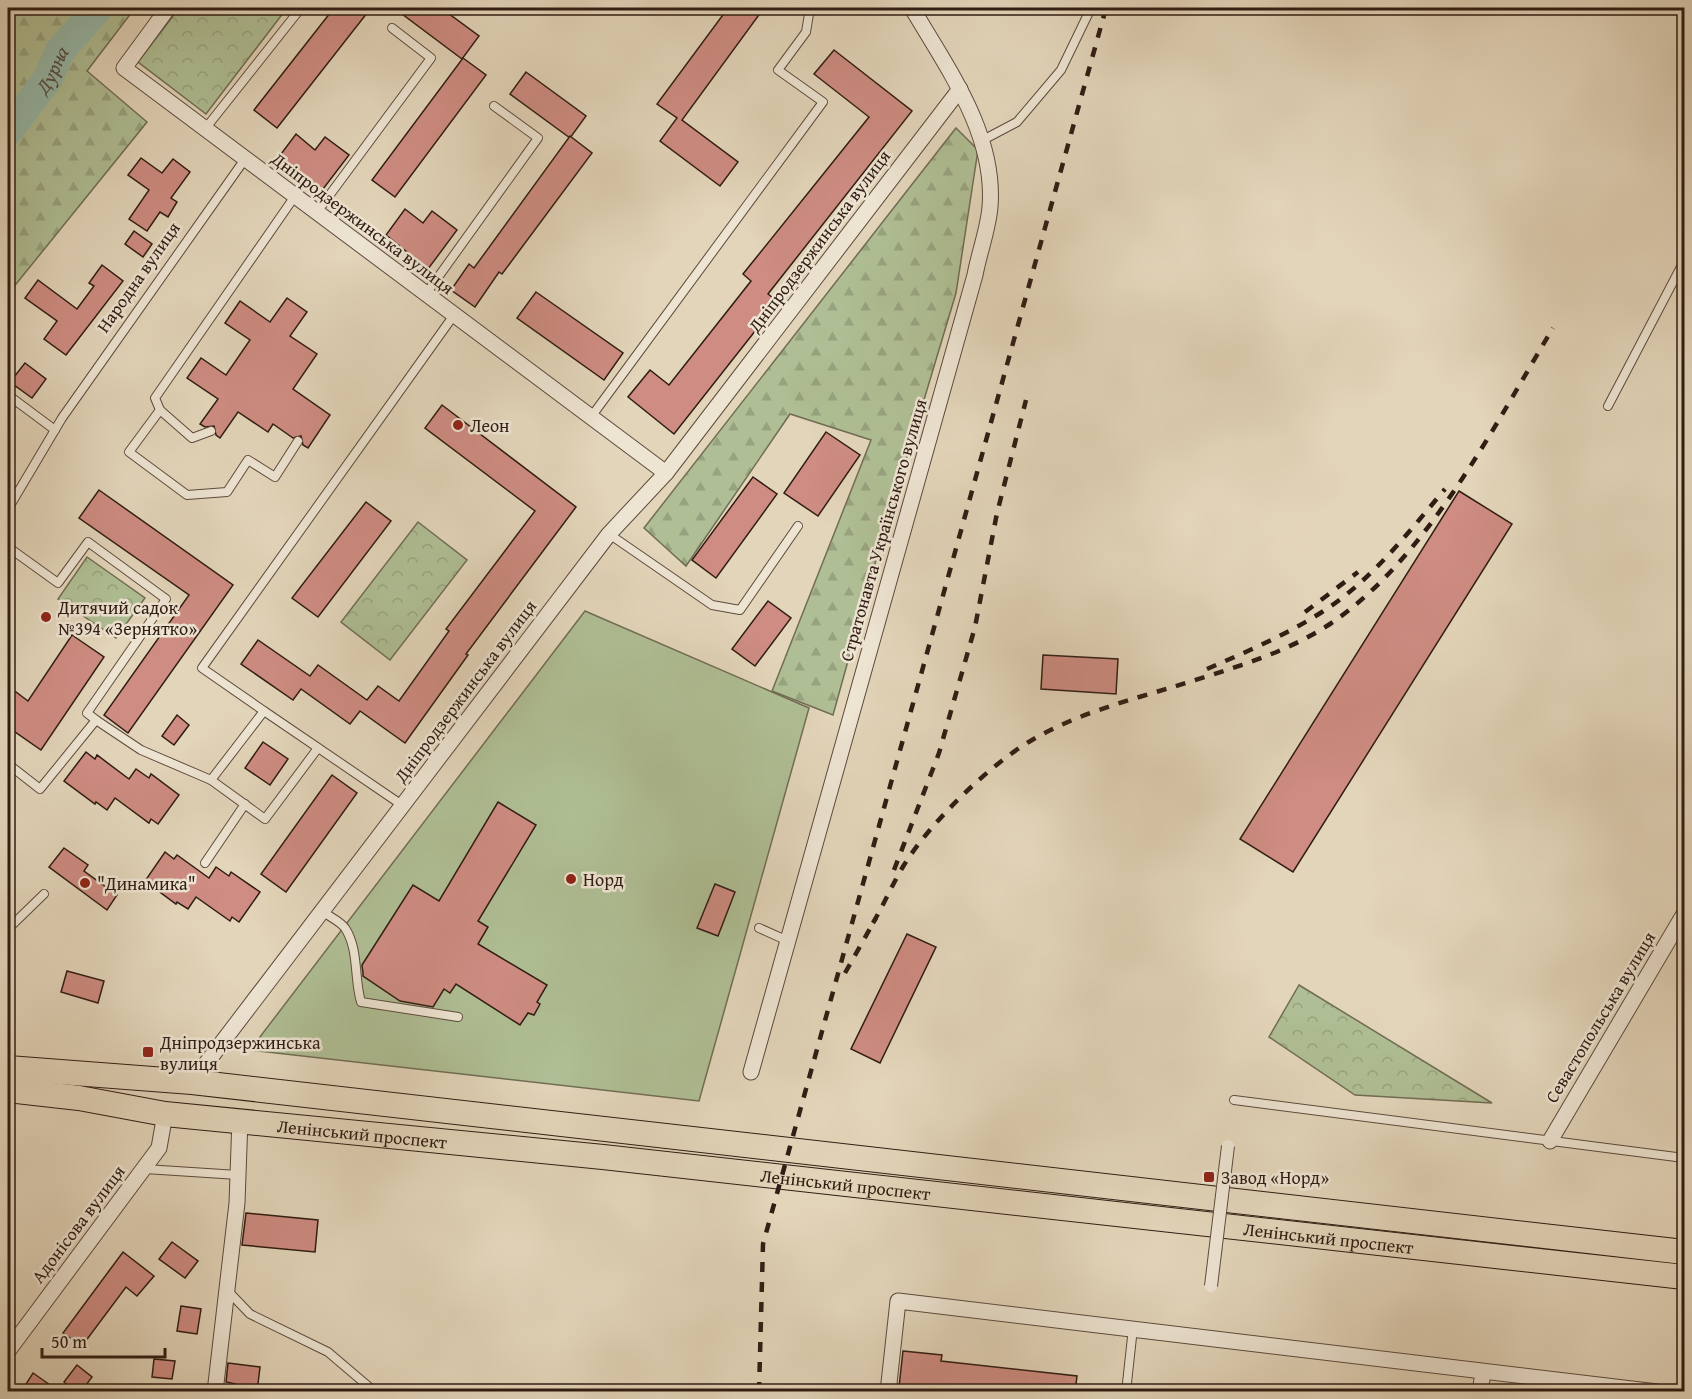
<svg xmlns="http://www.w3.org/2000/svg" width="1692" height="1399" viewBox="0 0 1692 1399" font-family="'Gentium Book Plus',serif">
<style>
.forest{fill:url(#forest-firs);stroke:#706d54;stroke-width:1.5}
.park{fill:url(#park-crowns);stroke:#706d54;stroke-width:1.5}
.garden{fill:#afbe94;stroke:#706d54;stroke-width:1.5}
.lines{fill:none;stroke-linecap:round;stroke-linejoin:round}
.river{stroke:#96b9a9;stroke-width:30}
.building{fill:#ce8c82;stroke:#301c13;stroke-width:1.5}
.service-casing{stroke:#5d4a3d;stroke-width:10}
.minor-casing{stroke:#5d4a3d;stroke-width:17}
.primary-casing{stroke:#301c13;stroke-width:26}
.service{stroke:#ede4d2;stroke-width:8}
.minor{stroke:#ede4d2;stroke-width:15}
.primary{stroke:#e3d5ba;stroke-width:24}
.rail{stroke:#301c13;stroke-width:4.5;stroke-dasharray:10 10;stroke-linecap:butt}
.pedestrian-bridge-casing{stroke:#5d4a3d;stroke-width:14;stroke-linecap:butt}
.pedestrian-bridge{stroke:#ede4d2;stroke-width:12}
.poi-dot{fill:#8f2418;stroke:#ede4d2;stroke-width:2}
.labels{text-anchor:middle;dominant-baseline:central;stroke-width:5;stroke-linejoin:round;paint-order:stroke}
.street-label{font-size:18px;fill:#301c13;stroke:#ede4d2}
.poi-label{font-size:18px;fill:#301c13;stroke:#ede4d2;text-anchor:start}
.water-label{font-size:20px;font-style:italic;fill:#4f4b40;stroke:#ede4d2}
</style>
<defs>
<pattern id="forest-firs" width="22" height="20" patternUnits="userSpaceOnUse" patternTransform="scale(1.5)"><rect width="22" height="20" fill="#afbe94"/><path d="M5 1l3.5 6h-7zM16 11l3.5 6h-7z" fill="#97a37f"/></pattern>
<pattern id="park-crowns" width="20" height="18" patternUnits="userSpaceOnUse" patternTransform="scale(1.5)"><rect width="20" height="18" fill="#afbe94"/><path d="M2 6a3 3 0 1 1 6 0M12 15a3 3 0 1 1 6 0" fill="none" stroke="#97a37f"/></pattern>
</defs>
<rect width="100%" height="100%" fill="#e3d5ba"/>
<filter id="stains"><feTurbulence type="fractalNoise" baseFrequency=".00333" numOctaves="4"/><feColorMatrix values="0 0 0 0 .2 0 0 0 0 .09 0 0 0 0 .02 0 0 0 .5 -.17"/></filter>
<radialGradient id="worn" r=".72"><stop offset=".6" stop-color="#630" stop-opacity="0"/><stop offset="1" stop-color="#630" stop-opacity=".3"/></radialGradient>
<!-- forest -->
<g class="forest">
<path d="M8,8H135L87,71L147,122L8,294Z"/>
<path d="M956,128L978,150L956,293L876,560L833,715L772,691L871,440L790,414L686,566L644,528Z"/>
</g>
<!-- park -->
<g class="park">
<path d="M179,8H287L206,114L138,62Z"/>
<path d="M418,522L467,560L390,660L341,622Z"/>
<path d="M87,557L145,598L116,638L58,599Z"/>
<path d="M1299,985L1492,1103L1355,1095L1269,1037Z"/>
</g>
<!-- garden -->
<path class="garden" d="M585,611L809,708L699,1101L250,1050Z"/>
<g class="lines">
<!-- river -->
<path class="river" id="s1" d="M8,131L47,80L60,51L98,8"/>
</g>
<!-- building -->
<g class="building">
<path d="M334,8H371L277,128L254,110Z"/>
<path d="M394,8H441L479,36L462,59Z"/>
<path d="M728,8H764L682,120L738,162L720,186L660,141L677,118L657,104Z"/>
<path d="M834,50L912,111L768,294L778,302L674,434L628,397L650,370L669,385L751,281L743,274L869,117L814,74Z"/>
<path d="M463,58L486,75L395,197L372,180Z"/>
<path d="M526,72L586,116L570,138L510,94Z"/>
<path d="M296,134L315,150L325,137L349,155L320,193L287,168L288,166L278,158Z"/>
<path d="M570,136L592,153L502,274L499,272L475,307L451,290L469,264L474,268Z"/>
<path d="M141,158L162,173L173,159L190,172L171,198L177,202L168,217L160,212L147,231L129,219L149,190L128,175Z"/>
<path d="M405,209L423,223L432,211L457,230L428,269L386,235Z"/>
<path d="M134,231L152,244L143,257L125,244Z"/>
<path d="M102,265L123,281L66,355L44,339L57,321L25,298L38,280L77,309L94,286L89,283Z"/>
<path d="M536,292L623,353L604,380L517,318Z"/>
<path d="M287,298L307,312L290,336L317,354L293,389L330,415L308,448L303,445L301,436L293,438L273,424L268,432L238,412L220,438L216,435L214,426L205,427L200,424L218,399L187,378L201,358L226,375L250,340L225,323L240,301L270,322Z"/>
<path d="M25,363L46,379L32,398L10,382Z"/>
<path d="M442,405L576,507L466,654L468,655L405,743L360,711L350,724L301,689L293,700L241,664L258,640L310,676L318,665L367,700L378,686L399,701L449,631L446,629L535,511L425,428Z"/>
<path d="M826,432L860,455L818,516L784,493Z"/>
<path d="M753,477L777,494L716,578L692,560Z"/>
<path d="M99,490L233,585L128,733L104,715L189,595L79,518Z"/>
<path d="M1459,491L1512,524L1293,872L1240,839Z"/>
<path d="M366,502L391,521L318,617L292,598Z"/>
<path d="M768,601L791,618L755,666L732,649Z"/>
<path d="M72,635L104,657L41,750L8,727V686L28,701Z"/>
<path d="M1043,655L1118,659L1116,694L1041,689Z"/>
<path d="M177,715L189,725L174,745L162,736Z"/>
<path d="M263,742L288,759L270,785L245,768Z"/>
<path d="M86,752L95,759L97,755L129,779L136,769L149,778L151,774L179,795L158,824L151,819L149,823L115,798L107,810L96,802L95,804L64,781Z"/>
<path d="M332,775L357,793L286,892L261,874Z"/>
<path d="M498,802L536,825L478,921L488,927L478,944L547,985L537,1002L540,1004L534,1015L528,1013L520,1025L456,984L450,993L444,989L433,1007L400,1001L363,976V973L362,965L413,885L439,901Z"/>
<path d="M64,848L88,865L84,871L117,895L107,910L49,867Z"/>
<path d="M165,852L174,859L177,855L209,878L216,867L229,876L231,872L260,892L239,922L232,917L230,921L196,897L188,909L177,902L176,904L145,881Z"/>
<path d="M715,884L735,892L718,936L697,928Z"/>
<path d="M907,934L936,947L880,1063L851,1049Z"/>
<path d="M67,971L104,981L98,1003L61,992Z"/>
<path d="M246,1213L318,1220L315,1252L242,1245Z"/>
<path d="M172,1242L198,1261L185,1278L159,1259Z"/>
<path d="M123,1252L154,1276L137,1296L126,1287L82,1346L63,1333Z"/>
<path d="M181,1306L201,1309L197,1334L177,1331Z"/>
<path d="M903,1351L942,1355L941,1361L1077,1376L1075,1392H908L909,1388L899,1387Z"/>
<path d="M154,1359L175,1361L172,1379L152,1377Z"/>
<path d="M228,1363L260,1367L257,1392H235L236,1384L226,1382Z"/>
<path d="M77,1365L92,1377L81,1392H76L64,1382Z"/>
<path d="M33,1373L60,1392H21Z"/>
</g>
<g class="lines">
<!-- service casing -->
<g class="service-casing">
<g id="service">
<path d="M205,129L301,8"/>
<path d="M981,141L1017,122L1061,70L1091,8"/>
<path d="M317,212L431,58L392,28"/>
<path d="M426,294L538,138L494,106"/>
<path d="M8,395L55,430"/>
<path d="M1608,406L1684,261"/>
<path d="M160,410L129,452L187,495L227,492L248,460L275,477L298,441"/>
<path d="M591,417L823,102L778,70L806,32L810,8"/>
<path d="M211,431L192,438L160,410L155,398L295,196"/>
<path d="M8,509L62,418L245,159"/>
<path d="M609,534L712,605L740,610L798,526"/>
<path d="M8,547L58,583L88,542L166,599L87,713L96,720"/>
<path d="M264,711L202,668L454,315"/>
<path d="M8,764L40,789L96,720L141,750L211,780L264,711L402,805"/>
<path d="M211,780L265,819L318,748"/>
<path d="M205,863L245,804"/>
<path d="M322,911C328,916 340,921 345,928C359,949 354,979 361,1002L458,1017"/>
<path d="M759,928L788,941"/>
<path d="M8,929L44,894"/>
<path d="M1234,1100L1684,1158"/>
<path d="M145,1169L238,1175"/>
<path d="M227,1290L250,1314L328,1352L375,1392"/>
<path d="M1126,1392L1133,1328"/>
</g>
</g>
<!-- minor casing -->
<g class="minor-casing">
<g id="minor">
<path d="M168,8L124,68L666,473"/>
<path d="M751,1072L975,275C979,253 988,230 990,207C996,134 947,68 912,8"/>
<path d="M192,1082L609,534L666,473L960,89"/>
<path d="M1550,1141L1684,914"/>
<path d="M8,1351L159,1148L165,1114"/>
<path d="M215,1392L237,1203L240,1119"/>
<path d="M888,1392L898,1301L1657,1392"/>
<path d="M1480,1392L1483,1373"/>
</g>
</g>
<!-- primary casing -->
<g class="primary-casing">
<g id="primary">
<path d="M8,1068L192,1082L1684,1252"/>
<path id="s2" d="M8,1090L79,1098L165,1114L603,1157L1684,1277"/>
</g>
</g>
<!-- service -->
<use href="#service" class="service"/>
<!-- minor -->
<use href="#minor" class="minor"/>
<!-- primary -->
<use href="#primary" class="primary"/>
<!-- rail -->
<g class="rail">
<path d="M1305,612L1358,572"/>
<path d="M1207,669C1246,652 1286,635 1322,612C1371,581 1408,533 1445,489"/>
<path d="M894,870L939,753L975,627L997,513L1026,400"/>
<path d="M873,923C884,904 893,883 904,865C930,823 989,765 1032,740C1074,715 1126,701 1173,687C1226,670 1283,655 1330,624C1427,559 1494,426 1553,328"/>
<path d="M845,973L876,918"/>
<path d="M759,1392L763,1244L1106,8"/>
</g>
<!-- pedestrian-bridge casing -->
<g class="pedestrian-bridge-casing">
<path id="pedestrian-bridge" d="M1211,1286L1228,1146"/>
</g>
<!-- pedestrian-bridge -->
<use href="#pedestrian-bridge" class="pedestrian-bridge"/>
</g>
<!-- markers -->
<g class="poi-dot">
<circle cx="458" cy="425" r="6"/>
<circle cx="46" cy="617" r="6"/>
<circle cx="571" cy="879" r="6"/>
<circle cx="85" cy="883" r="6"/>
<rect x="142" y="1046" width="12" height="12" rx="3"/>
<rect x="1203" y="1171" width="12" height="12" rx="3"/>
</g>
<g class="labels">
<!-- street labels -->
<g class="street-label">
<text transform="translate(363 223) rotate(37)">Дніпродзержинська вулиця</text>
<text transform="translate(819 241) rotate(-53)">Дніпродзержинська вулиця</text>
<text transform="translate(138 277) rotate(-55)">Народна вулиця</text>
<text transform="translate(883 530) rotate(-74)">Стратонавта Українського вулиця</text>
<text transform="translate(465 691) rotate(-53)">Дніпродзержинська вулиця</text>
<text transform="translate(1600 1017) rotate(-59)">Севастопольська вулиця</text>
<text stroke="none"><textPath href="#s2" startOffset="357">Ленінський проспект</textPath></text>
<text stroke="none"><textPath href="#s2" startOffset="843">Ленінський проспект</textPath></text>
<text transform="translate(78 1224) rotate(-53)">Адонісова вулиця</text>
<text stroke="none"><textPath href="#s2" startOffset="1329">Ленінський проспект</textPath></text>
</g>
<!-- poi labels -->
<g class="poi-label">
<text x="470" y="425">Леон</text>
<text x="58" y="607">Дитячий садок<tspan x="58" dy="21">№394 «Зернятко»</tspan></text>
<text x="583" y="879">Норд</text>
<text x="97" y="883">"Динамика"</text>
<text x="160" y="1042">Дніпродзержинська<tspan x="160" dy="21">вулиця</tspan></text>
<text x="1221" y="1177">Завод «Норд»</text>
</g>
<!-- water labels -->
<g class="water-label">
<text stroke="none"><textPath href="#s1" startOffset="76">Дурна</textPath></text>
</g>
</g>
<!-- margin -->
<rect width="1692" height="1399" fill="none" stroke="#e3d5ba" stroke-width="30"/>
<rect x="9" y="9" width="1674" height="1381" fill="none" stroke="#301c13" stroke-width="3"/>
<rect x="15" y="15" width="1662" height="1369" fill="none" stroke="#301c13" stroke-width="1.5"/>
<!-- scale -->
<path d="M42 1348v9h123v-9" fill="none" stroke="#301c13" stroke-width="3"/>
<text x="51" y="1348" font-size="18" fill="#301c13" stroke="#ede4d2" stroke-width="4.5" paint-order="stroke">50 m</text>
<rect width="100%" height="100%" filter="url(#stains)"/>
<rect width="100%" height="100%" fill="url(#worn)"/>
</svg>
